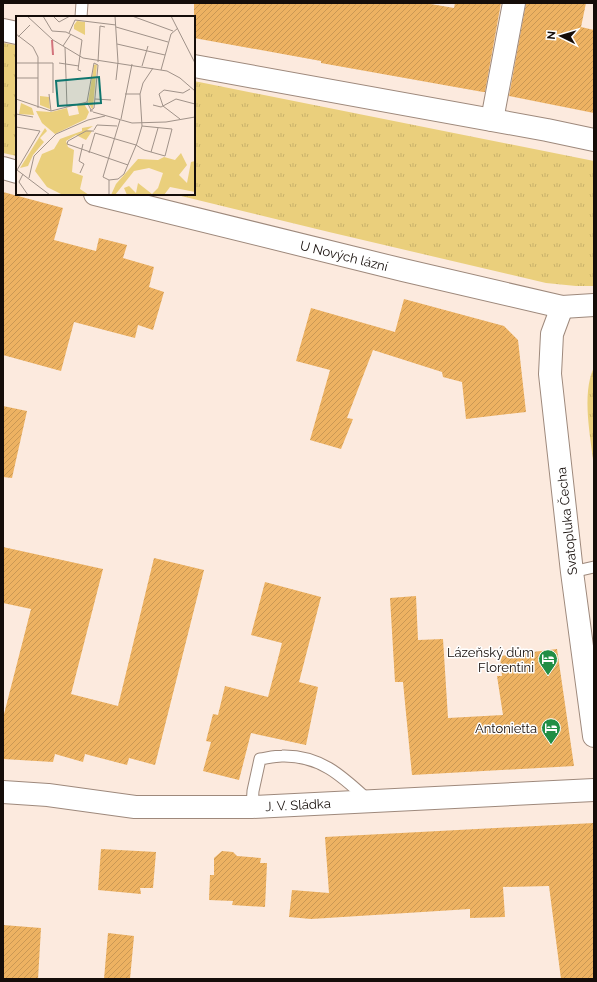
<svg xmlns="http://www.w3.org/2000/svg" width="597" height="982" viewBox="0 0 597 982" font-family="Raleway,sans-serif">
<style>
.grass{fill:url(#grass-tufts)}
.building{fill:url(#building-hatch)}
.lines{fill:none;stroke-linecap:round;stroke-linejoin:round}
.lane-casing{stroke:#9e897c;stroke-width:13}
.street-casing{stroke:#9e897c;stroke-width:24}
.lane{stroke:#fff;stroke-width:11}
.street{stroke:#fff;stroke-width:22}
.labels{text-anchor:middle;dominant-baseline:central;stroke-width:3;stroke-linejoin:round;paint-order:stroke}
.street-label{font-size:13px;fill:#150d09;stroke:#fff}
.poi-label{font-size:13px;fill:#150d09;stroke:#fff;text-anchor:end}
.inset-river{fill:none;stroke:#d2737c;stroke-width:2}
.inset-road{fill:none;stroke:#a09289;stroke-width:1}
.view{fill:#0f766e;fill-opacity:0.15;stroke:#0f766e;stroke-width:2}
.inset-edge{fill:none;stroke:#150d09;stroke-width:2}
</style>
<defs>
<pattern id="grass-tufts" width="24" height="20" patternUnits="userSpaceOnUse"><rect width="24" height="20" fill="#eacf7c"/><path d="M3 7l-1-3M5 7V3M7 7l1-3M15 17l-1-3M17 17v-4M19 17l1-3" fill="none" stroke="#c8b16a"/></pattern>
<pattern id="building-hatch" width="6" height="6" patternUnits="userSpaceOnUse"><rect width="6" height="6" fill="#edb262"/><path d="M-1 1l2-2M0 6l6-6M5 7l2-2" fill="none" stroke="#ca9854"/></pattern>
</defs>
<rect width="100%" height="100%" fill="#fceade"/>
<!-- grass -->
<g class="grass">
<path d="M3,43L17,45V156L3,153Z"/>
<path d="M194,81L594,161V286H576L546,283L329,232L173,194H194Z"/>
<path d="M594,367V468C591,437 581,395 594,367Z"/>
</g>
<!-- building -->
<g class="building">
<path d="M194,3H425L454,8L455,3H501L485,92H483L321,63V61L194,38Z"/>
<path d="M526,3H586L581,27L594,30V113L509,96Z"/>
<path d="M3,192L63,208L54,240L96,251L99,238L127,245L123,258L154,267L149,287L164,292L153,330L138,325L135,338L74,322L61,371L3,355Z"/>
<path d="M404,299L504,326L518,340L526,412L466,419L462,382L443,377L442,372L373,350L347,418L353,419L341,449L310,440L330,370L296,361L311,308L395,332Z"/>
<path d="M3,406L27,411L12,478L3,477Z"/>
<path d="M3,547L103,569L71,694L118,706L154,558L204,570L155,765L129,758L127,765L85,754L83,762L55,754L53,762L3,759V718L31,609L3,603Z"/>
<path d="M265,582L321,597L299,682L318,687L306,745L251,733L239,780L203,771L211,742L206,741L213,714L218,715L225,686L268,697L282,643L251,635Z"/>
<path d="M416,596L418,640L443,639L448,718L503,715L497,676H502L500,656L557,649L574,766L412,775L403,682H395L390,598Z"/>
<path d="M594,823V979H561L549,886L503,887L505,917L470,918V909L311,919L289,917L292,890L329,893L325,837Z"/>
<path d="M101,849L156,852L153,888H140L141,894L98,890Z"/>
<path d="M222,851L233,852L237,856L261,858L260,863H267L265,907L232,905L233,901L209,900L210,875H214V858Z"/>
<path d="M3,925L41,928L38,979H3Z"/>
<path d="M108,933L134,936L130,979H104Z"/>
</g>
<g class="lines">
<!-- lane casing -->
<g class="lane-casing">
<g id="lane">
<path d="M81,17L82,3"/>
<path d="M572,572L594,567"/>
<path d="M252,807L253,791L260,759C267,758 275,756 282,756C320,755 342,776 368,800"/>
</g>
</g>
<!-- street casing -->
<g class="street-casing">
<g id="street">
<path d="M3,30L17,33"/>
<path d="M194,66L547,130L594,140"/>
<path d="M492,120L514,3"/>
<path d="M3,168L17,172"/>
<path d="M95,194L403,270L562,307L594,305"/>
<path d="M562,307L552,334L550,374L572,572L594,736"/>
<path d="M3,792L48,795L135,807H252L594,790"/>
</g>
</g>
<!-- lane -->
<use href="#lane" class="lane"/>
<!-- street -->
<use href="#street" class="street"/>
</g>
<!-- icons -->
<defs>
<g id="hotel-pin" transform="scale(1)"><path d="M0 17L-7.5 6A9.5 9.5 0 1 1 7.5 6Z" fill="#218e45" stroke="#fff"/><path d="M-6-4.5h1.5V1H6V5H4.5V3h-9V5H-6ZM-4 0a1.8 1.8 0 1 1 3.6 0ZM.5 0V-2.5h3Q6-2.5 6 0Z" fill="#fff"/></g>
</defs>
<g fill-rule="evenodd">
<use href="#hotel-pin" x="548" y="659"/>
<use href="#hotel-pin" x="551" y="728"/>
</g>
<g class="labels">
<!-- street labels -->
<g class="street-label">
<text transform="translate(344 256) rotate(14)">U Nových lázní</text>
<text transform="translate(567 521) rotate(-96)">Svatopluka Čecha</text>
<text transform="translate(298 805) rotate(-3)">J. V. Sládka</text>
</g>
<!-- poi labels -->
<g class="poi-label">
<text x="534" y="652">Lázeňský dům<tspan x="534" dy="15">Florentini</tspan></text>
<text x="537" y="728">Antonietta</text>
</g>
</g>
<!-- overview -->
<g transform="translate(16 16)">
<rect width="179" height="179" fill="#fceade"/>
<path d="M61,5L69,6V19L58,13V9ZM81,48L77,92L76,93L72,86L78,49ZM24,80L33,81L34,93L24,89ZM5,87L16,92L18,99L3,98ZM68,88L73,96L70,103L39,118L26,107L20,95L35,96L51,92L53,100L63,98L61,89ZM29,112L31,115L24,122L28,126L17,139L12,150L4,152Z" fill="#eacf7c"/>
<path d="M77,110L71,114L76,115L70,124L60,119L50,125L52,131L58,134L56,156L67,160L64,173L73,179H47L31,171L19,155L26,138L38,133L44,123L66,115V112ZM165,137L171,149L163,159L171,167L175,146L179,145V176L154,171L148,179H111L108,172L113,170L120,177L122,167L136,178L142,172L147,157L133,152L118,155L99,179H95L100,168L122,143L142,144L148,141L159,144Z" fill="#eacf7c"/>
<path class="inset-river" d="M36,24L37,39"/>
<path class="inset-road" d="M11,0L37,24L67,42L151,55L164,62L179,75M27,0L36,15L50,16L66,24L62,54L65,55M37,0L43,6L54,0M99,0L102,46L100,64M116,0L157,15M155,0L179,47M100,11L152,26M53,17L59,4L100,9M0,18L17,31L22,41V92M2,21L14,9M101,28L149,39M47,30L55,18M49,31L51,91M82,46L84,10L89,11M0,47H37V77M43,47L63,50M126,50L132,30M145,54L155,18L162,12M0,62H22M33,78L35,95M109,78H124M0,83L35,95L71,86M79,83L95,84M137,89L145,91L160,83L179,88M75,94L71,86L78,47M77,95H74L78,92L82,49L78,47M77,96L116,107L150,106L179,101M0,98L17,101M105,103L116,48M164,103L147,90L143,78L148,74L167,77L174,73M104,104L87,161L93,164L102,163L108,158L121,127L126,110L124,78L127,67L137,52M0,111L24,115L1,154M78,114L81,109L101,110M78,115H70L52,125L51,128L112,149M79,117L120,129L128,134L149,140L156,113L126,110M135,136L142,112M73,137L79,117M1,154L34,179M64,157L68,148L63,145L67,128M7,158L3,166L12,179M13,162L18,140L40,118L72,104L89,100M93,164V179"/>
<path class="view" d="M83,61L85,87L42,90L40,65Z"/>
<rect width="179" height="179" class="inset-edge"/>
</g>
<!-- border -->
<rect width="597" height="982" fill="none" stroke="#150d09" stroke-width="8"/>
<!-- north arrow -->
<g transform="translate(561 36) rotate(275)" stroke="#ffffff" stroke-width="3" paint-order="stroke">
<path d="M0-3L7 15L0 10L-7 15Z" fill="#150d09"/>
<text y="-6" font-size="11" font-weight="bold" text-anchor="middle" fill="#150d09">N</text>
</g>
</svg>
